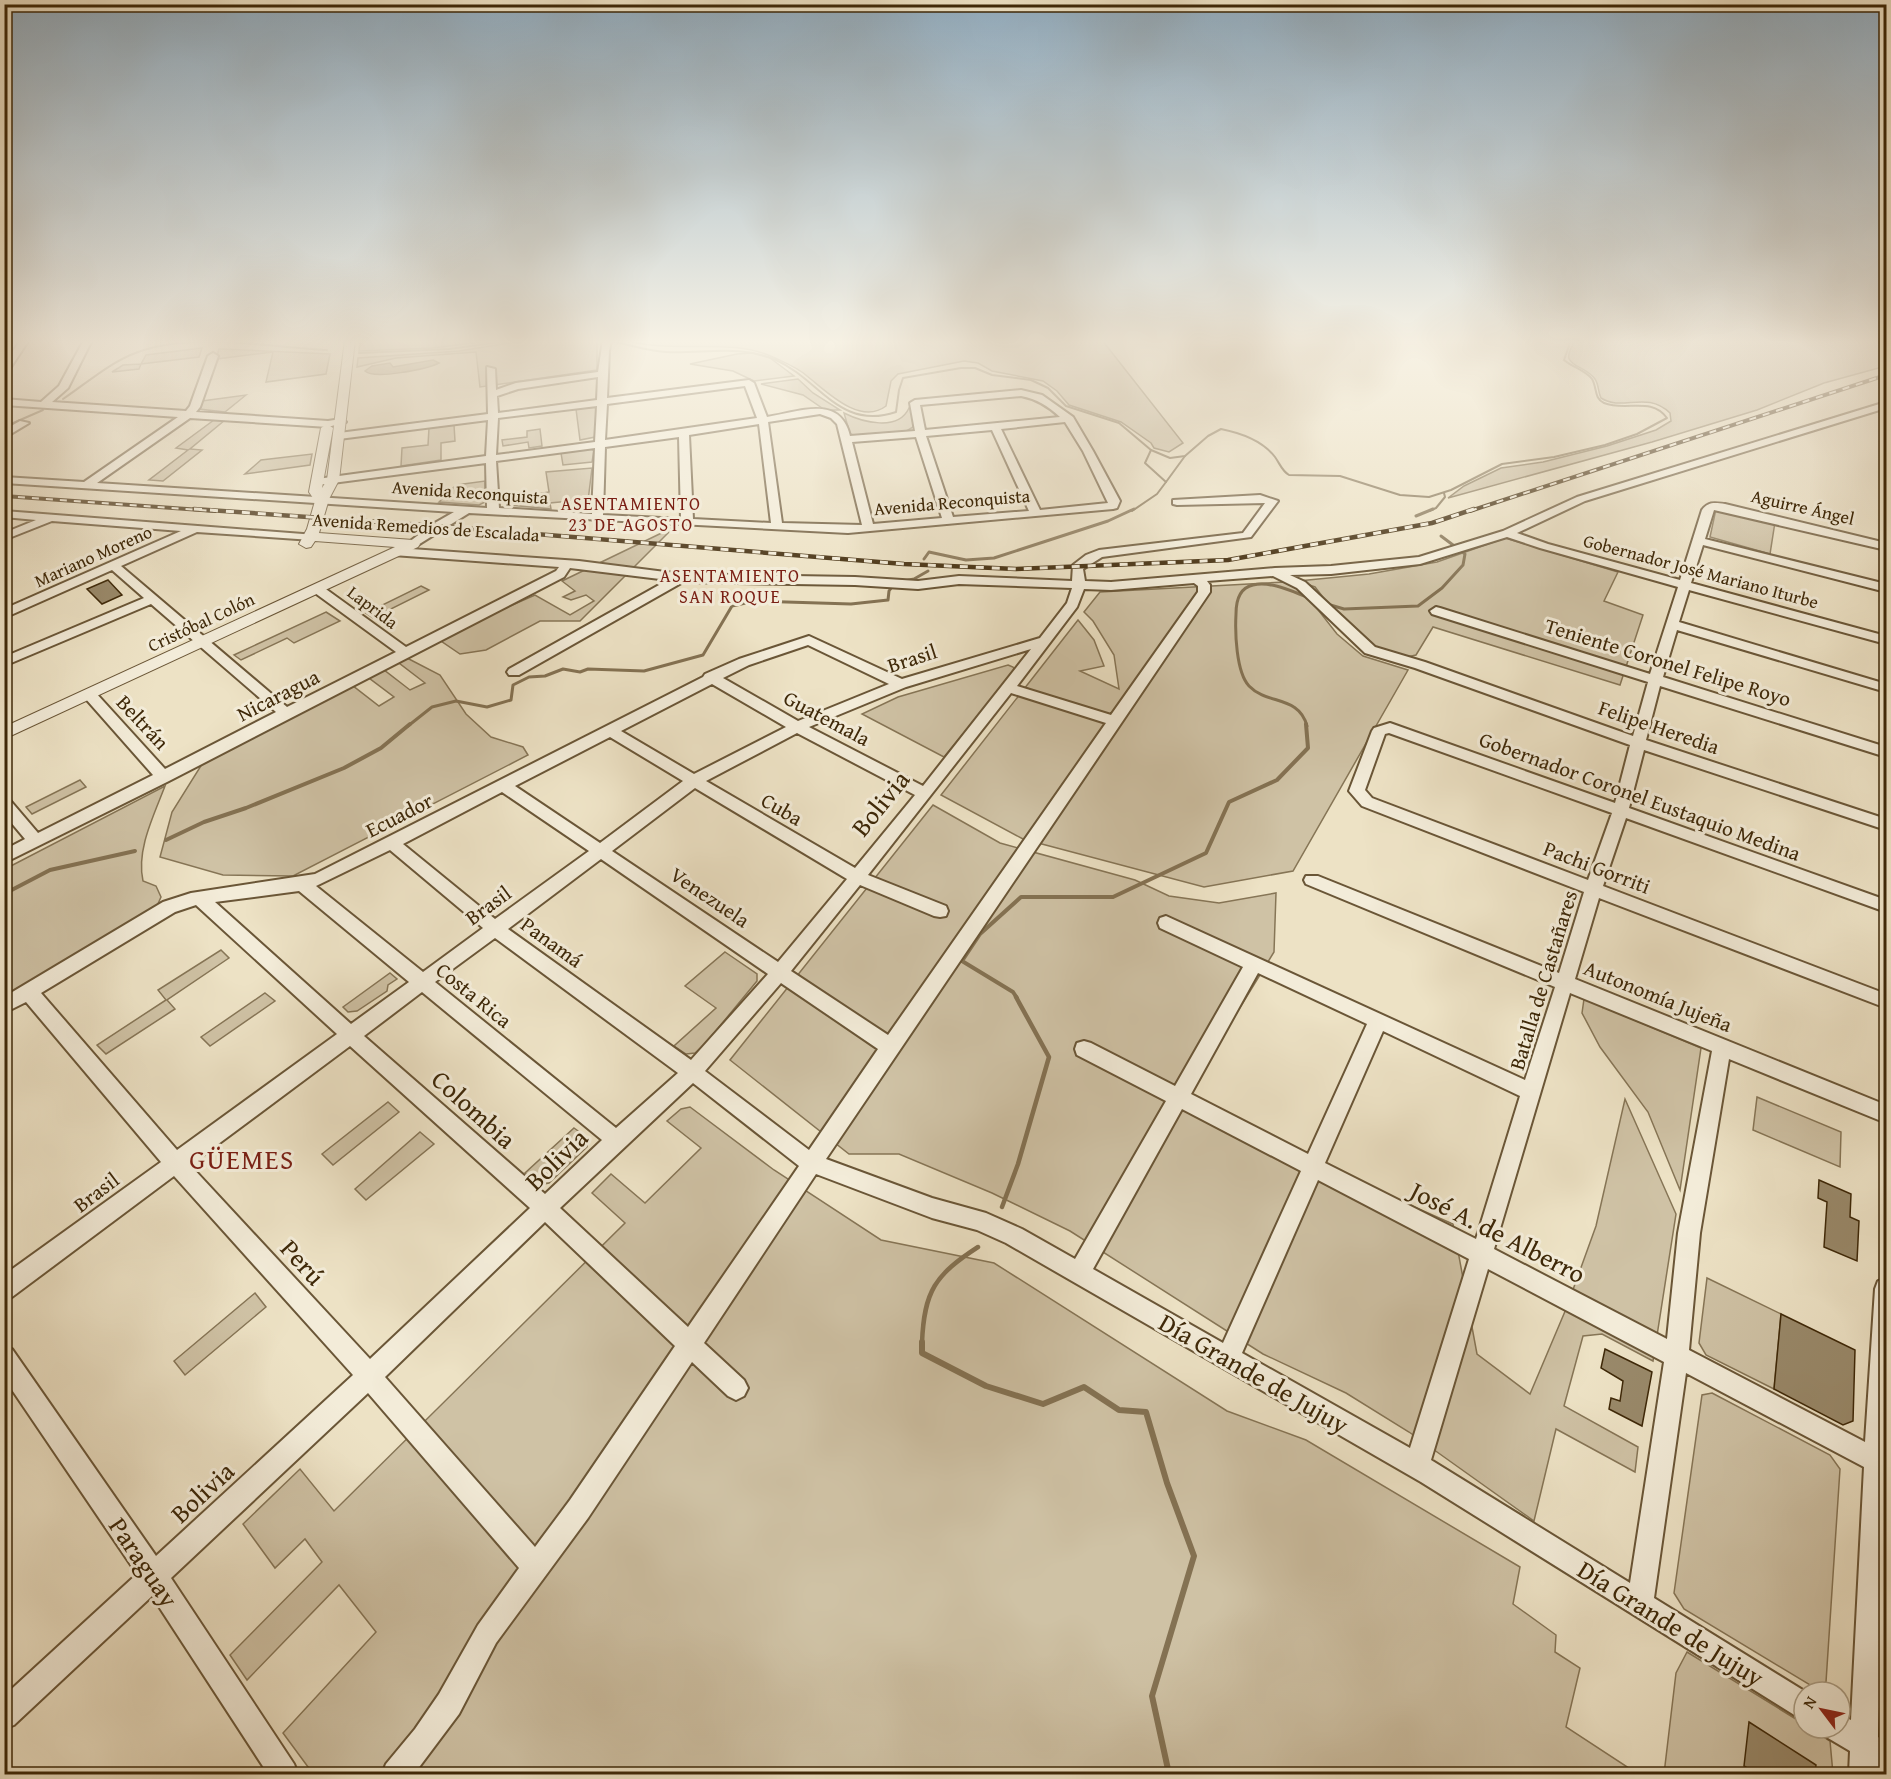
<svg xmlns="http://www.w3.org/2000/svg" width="1891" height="1779" viewBox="0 0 1891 1779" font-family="'Gentium Book Plus',serif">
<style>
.green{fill:#cfc2a5;stroke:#867556;stroke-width:1.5}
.water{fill:#b2a385;stroke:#847253;stroke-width:1.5}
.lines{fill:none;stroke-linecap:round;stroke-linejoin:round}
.stream-far4{stroke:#847253;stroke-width:2}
.stream-far3{stroke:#847253;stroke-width:3}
.stream-far2{stroke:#847253;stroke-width:4}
.stream-far1{stroke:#847253;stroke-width:4.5}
.stream{stroke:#847253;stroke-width:6}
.building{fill:#99896a;stroke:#3e2808;stroke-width:1.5}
.minor-casing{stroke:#6a5637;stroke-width:4}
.tertiary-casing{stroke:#6a5637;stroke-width:2}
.minor{fill:#f3ecd9;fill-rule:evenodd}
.tertiary{fill:#f3ecd9;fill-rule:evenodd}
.rail-far1-casing{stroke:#3e2808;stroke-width:4}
.rail-casing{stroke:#3e2808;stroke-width:4.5}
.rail-far1{stroke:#f3ecd9;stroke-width:2;stroke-dasharray:7;stroke-linecap:butt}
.rail{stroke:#f3ecd9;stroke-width:3;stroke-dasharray:8;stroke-linecap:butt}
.labels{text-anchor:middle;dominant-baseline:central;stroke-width:6;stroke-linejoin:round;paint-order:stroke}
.far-street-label{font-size:18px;fill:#3e2808;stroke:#f3ecd9}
.far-neighbourhood-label{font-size:18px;letter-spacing:1.5px;fill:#7a1f14;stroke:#f3ecd9}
.street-label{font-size:21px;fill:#3e2808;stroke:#f3ecd9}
.near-street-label{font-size:26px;fill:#3e2808;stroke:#f3ecd9}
.near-neighbourhood-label{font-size:27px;letter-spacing:1.5px;fill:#7a1f14;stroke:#f3ecd9}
</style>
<rect width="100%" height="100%" fill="#ede2c5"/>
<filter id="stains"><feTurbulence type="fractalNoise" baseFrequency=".00333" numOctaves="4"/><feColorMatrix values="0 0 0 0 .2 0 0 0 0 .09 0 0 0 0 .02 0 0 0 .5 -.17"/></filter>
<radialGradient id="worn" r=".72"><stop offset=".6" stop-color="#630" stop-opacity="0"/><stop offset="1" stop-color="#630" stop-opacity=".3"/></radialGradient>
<!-- green -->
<g class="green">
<path d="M361,340H499L432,348L359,351Z"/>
<path d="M528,340H597V370L480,387L476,352L396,358L357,367L358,358L459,351Z"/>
<path d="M626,340H1102L1183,443L1169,452L1154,448L1151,443L1121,422L1069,405L1057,391L1043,381L992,371L978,363L964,361L898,374L891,381L886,406C860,426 826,391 807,376C798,368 786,363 775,358C729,336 674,355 626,340Z"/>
<path d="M1576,340H1886V366L1824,383L1757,410L1652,442L1448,498L1464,486L1501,468L1543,462L1607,446L1656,430L1671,421L1670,413C1646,390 1623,412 1601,398C1598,392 1599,385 1595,379C1582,362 1556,368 1576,340Z"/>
<path d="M202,348L199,357L141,364L139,369L112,372L123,365L141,364L146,355Z"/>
<path d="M219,349H222L330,354L326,374L266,382L273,352L216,359Z"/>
<path d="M752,353L770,358L794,376L754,381L733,371L690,364L737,354Z"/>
<path d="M798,379L813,393L840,410H825L803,395L761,384Z"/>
<path d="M246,395L225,412L199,409L202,401Z"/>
<path d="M596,407L599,408L595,437L580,440L576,409Z"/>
<path d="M909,408L912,409L913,427L905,432L854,435L850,434L844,413C862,422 898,432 909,408Z"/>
<path d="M214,420H225L190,449L202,450L163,481L149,480L188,450L176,448Z"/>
<path d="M454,425L455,441L441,443V460L401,466L402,448L428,445L429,428Z"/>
<path d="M540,429L542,446L529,448L528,442L503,446L502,440L527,437V431Z"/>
<path d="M590,449L594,450L592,462L563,465L561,453Z"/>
<path d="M312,454L310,465L245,474L261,460Z"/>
<path d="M592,468L587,509L568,510L570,501L550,503L551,509L508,505L507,499L549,492L546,472Z"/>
<path d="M485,481V502L479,505L439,502L456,485Z"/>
<path d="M1716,509L1775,522L1770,554L1710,537Z"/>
<path d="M674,527L580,621H540L486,650L460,654L441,641L499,611L535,595L570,615L594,601L586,595L571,600L563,597L575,591L562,581Z"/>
<path d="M1505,538L1618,572L1604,601L1643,615L1620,685L1433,627L1416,655L1407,657L1370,650L1346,627L1315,587L1298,581L1369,574L1437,562Z"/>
<path d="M1284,582L1305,593L1337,634L1363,656L1408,670L1293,871L1204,887L1023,839L941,795L1078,620L1094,640L1104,666L1080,671L1119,689L1114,655L1093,621L1084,612L1100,592Z"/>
<path d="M421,586L429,590L373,618L366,613Z"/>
<path d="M326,612L340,621L294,643L287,638L241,660L234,655Z"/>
<path d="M407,658L440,675L466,714L491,737L523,747L528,755L293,876L223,875L160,857L172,812L202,764L353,686L379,706L394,697L369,678L384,670L410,690L425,683L399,663Z"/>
<path d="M1008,665L1013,667L1015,671L944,757L862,714L898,697Z"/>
<path d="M80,780L86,787L32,814L26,807Z"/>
<path d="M165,786C154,815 136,850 143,881L156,886L161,897L157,906L5,996V869Z"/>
<path d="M933,805L1000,843L1135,880L1169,896L1219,903L1276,893L1274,952L1181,1104L1453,1224L1477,1354L1530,1394L1566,1309L1596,1226L1625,1099L1676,1214L1653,1361L1602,1334L1583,1336L1564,1406L1638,1447L1635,1472L1556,1429L1534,1521L1409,1432L1346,1393L1263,1354L1070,1231L992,1193L899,1154H849L730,1060Z"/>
<path d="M221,950L229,958L167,1000L175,1009L106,1054L97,1045L166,1000L158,990Z"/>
<path d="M725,952L757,974V981L705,1044L695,1053L686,1054L674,1046L716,1008L685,986Z"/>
<path d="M390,973L397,979L388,985L387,991L357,1011L348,1012L343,1007Z"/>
<path d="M265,993L275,1001L210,1046L201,1037Z"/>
<path d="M1584,999L1701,1048L1680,1190L1648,1112L1600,1047L1582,1013Z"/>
<path d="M1757,1097L1841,1132L1840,1167L1753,1130Z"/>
<path d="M388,1102L399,1112L333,1165L322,1154Z"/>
<path d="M690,1107L774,1170L881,1240L994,1263L1227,1411L1306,1440L1520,1567L1513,1604L1556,1635L1555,1652L1580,1668L1566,1727L1635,1772L1634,1774H308L311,1771L283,1733L376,1632L339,1585L247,1680L230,1655L322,1562L305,1539L275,1568L243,1524L300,1469L334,1511L625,1223L592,1193L611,1174L645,1203L701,1148L667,1121L681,1109Z"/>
<path d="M574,1128L588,1138L587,1147L549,1183L539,1185L525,1173Z"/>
<path d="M420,1132L434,1144L366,1200L355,1189Z"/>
<path d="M1707,1278L1781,1314L1774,1389L1706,1355L1699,1343Z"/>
<path d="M255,1293L266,1307L185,1375L174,1361Z"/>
<path d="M1712,1393L1830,1455L1840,1469L1826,1682L1815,1688L1684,1609L1674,1593L1702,1395Z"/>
<path d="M1687,1652L1804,1724V1728H1810L1830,1741L1833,1774H1664L1676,1673Z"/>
</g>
<!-- water -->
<path class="water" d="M433,360L439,363C427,369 374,380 365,371L372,366L390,363L393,367Z"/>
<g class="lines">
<!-- stream-far4 -->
<g class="stream-far4">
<path d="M607,340C627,344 646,351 666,352C702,354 741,344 776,360C820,380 840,431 896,412L899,390L903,378L961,368H975L992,375L1031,380L1048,388L1066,406L1119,423L1151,450L1170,458L1185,456L1208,436L1221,429C1241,433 1262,440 1275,457C1280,464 1282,471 1289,475L1340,476L1400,495L1429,497L1451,490L1502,464L1554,457L1605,445L1637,434L1667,418C1651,396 1626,412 1604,403C1594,399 1597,387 1592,379C1585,370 1572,367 1564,360L1571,340"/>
<path d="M359,353L449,349L515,340"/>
<path d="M63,399C87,383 110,362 138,352C194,332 268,347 327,350"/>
<path d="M4,427L43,410"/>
<path d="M1166,482L1185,456"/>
<path d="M1132,511L1157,494L1166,482L1145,463L1151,450"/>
<path d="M1429,511L1436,508L1445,497L1444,493"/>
</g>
<!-- stream-far3 -->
<g class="stream-far3">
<path d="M1416,516L1433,509"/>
<path d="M924,559L929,552L966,560L994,558L1108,521L1134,509"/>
<path d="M904,581L914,579L928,571"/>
<path d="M1327,604L1344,609L1418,606L1442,588L1463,565L1465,554L1441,536"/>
<path d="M408,726L432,707L456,701L487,707L511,700L513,685L529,677L545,676L563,669L580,672L588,669L644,671L703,655L732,606L755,601L851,604L888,600L889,591L894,584"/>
<path d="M1307,726C1299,695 1267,705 1249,686C1236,672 1235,632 1236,614C1236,602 1239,588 1253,585C1271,581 1291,591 1307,597"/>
</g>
<!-- stream-far2 -->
<g class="stream-far2">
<path d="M166,840L204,822L246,808L344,768L381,748L410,724"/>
<path d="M4,894L50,870L135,851"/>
<path d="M1017,998L1013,992L962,961L980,934L1021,897H1113L1206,853L1229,802L1277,780L1308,748L1306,724"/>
</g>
<!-- stream-far1 -->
<g class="stream-far1">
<path d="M1002,1207L1018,1164L1049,1057L1016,997"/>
<path d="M922,1343C924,1291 935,1275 978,1247"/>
</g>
<!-- stream -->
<path class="stream" d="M922,1342V1353L986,1386L1043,1404L1084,1387L1119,1410L1146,1412L1167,1483L1194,1556L1152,1696L1169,1774"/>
</g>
<!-- building -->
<g class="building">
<path d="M108,580L122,595L102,604L87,589Z"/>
<path d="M1819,1180L1851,1194L1850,1217L1859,1221L1857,1261L1824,1247L1827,1202L1818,1198Z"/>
<path d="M1781,1314L1855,1350L1853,1421L1843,1425L1774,1389Z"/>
<path d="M1605,1349L1652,1372L1642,1426L1609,1409L1611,1398L1620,1401L1623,1381L1601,1368Z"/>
<path d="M1749,1722L1816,1765L1815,1774H1757L1744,1766Z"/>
</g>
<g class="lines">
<!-- minor casing -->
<g class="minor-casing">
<g id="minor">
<path d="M21,340H29L7,373L4,374V363Z"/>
<path d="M84,340H92L68,388L52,402L186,411L190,406L208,356L213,353L218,356L200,407L196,412L328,421L341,419L346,422L328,427L190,418L97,483L487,508L486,463L317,485L312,482L317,479L486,456L488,420L339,439L334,436L339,433L488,414L487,367L495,369L496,390L516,383L598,372L603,340H611L609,351L607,398L749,380L754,383L767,417C799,412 840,394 850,436L915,431L910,403L915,400L1021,390L1042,395L1073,417L1093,451L1120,501L1117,508L1113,509L848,533L469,513L413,548L407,544L409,542L433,524L454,512L4,483V477L84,482L178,417L4,405V399L41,402L59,386ZM598,377L597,400L498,413L497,396L518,389ZM745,386L757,418L605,440L607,404ZM1021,396C1037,399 1048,406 1060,417L925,430L920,405ZM597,406L595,442L496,455L498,418ZM820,414L831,418L837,424L862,525L782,523L768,422ZM1065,422L1083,451L1108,503L1040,510L1001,429ZM759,424L771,523L693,519L689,435ZM992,430L1029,511L953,517L926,436ZM679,437L681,519L603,515L605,447ZM916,437L942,518L873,524L852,442ZM595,448L592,514L499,508L496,461Z"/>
<path d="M1886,402V408L1585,501L1517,533L1548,544L1680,580L1702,510C1709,501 1715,503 1725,504L1886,543V550L1714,510L1705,539L1886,584V592L1703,545L1691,583L1886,636V644L1689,590L1679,622L1886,684V692L1677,630L1663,677L1886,747V757L1660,686L1646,740L1886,819V830L1644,750L1629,808L1886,900V912L1626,818L1603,886L1886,994V1008L1599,898L1575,979L1886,1105V1123L1729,1059L1700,1233L1689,1350L1865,1442L1875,1289L1878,1281L1886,1278V1505L1882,1587L1886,1589V1616L1882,1614L1878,1737L1886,1742V1772L1878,1769L1877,1774H1849L1850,1751L1828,1738L1824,1728H1840V1715L1851,1720L1864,1467L1686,1373L1654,1598L1806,1692L1804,1721L1421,1482L1006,1243L977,1230L932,1218L816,1174L704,1343L744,1380L748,1388L744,1396L736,1400L728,1396L692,1362L588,1518L496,1643L459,1714L414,1774H382L386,1764L415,1729L439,1694L478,1625L519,1568L368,1393L171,1578L294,1764L298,1774H268L152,1596L14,1725L4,1729V1696L137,1574L4,1378V1346L12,1349L156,1556L353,1375L174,1176L12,1297L4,1300V1275L161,1162L26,1002L4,1013V997L163,902L191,893L315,874L703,677L705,674L739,659L809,636L902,679L1040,638L1067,603L1072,588L959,584L918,589L855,585L683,582L519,675H509L507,672L509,669L668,580L570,568L564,577L169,781L4,863V850L25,839L4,814V798L9,799L38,833L153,775L85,698L83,695L85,692H95L165,769L276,712L151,604L4,666V657L144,598L112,570L4,618V609L181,531L52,521L4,540V533L36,520L4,517V511L316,535V539L312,540L197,532L121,566L287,707L396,652L315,593L313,590L315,587H323L406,647L556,571L559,567L393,555L391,552L397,548L579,561L681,574L855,577L918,581L959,576L1072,581L1073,565L1086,555L1099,550L1243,533L1265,503L1177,505L1173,504V500L1260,495L1278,501L1251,537L1102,557L1083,569L1085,581L1111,582L1275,568L1331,566L1419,557L1503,531L1577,497ZM1507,537L1540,548L1678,587L1650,674L1440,608L1436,607L1430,611L1432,614L1648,682L1633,736L1425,662L1375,647L1305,582L1290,575L1331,574L1420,564ZM1273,576L1297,588L1365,653L1415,668L1630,745L1615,803L1390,723L1374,728L1372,731L1349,791L1362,806L1584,892L1559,973L1318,876H1306L1304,880L1306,884L1555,987L1525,1080L1166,916L1160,918L1158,923L1160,928L1243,967L1175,1086L1091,1043L1084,1041L1077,1043L1075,1049L1077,1055L1166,1101L1075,1259L1022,1229L986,1213L932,1198L826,1159L1210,592V585L1207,581ZM1194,583L1198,586V592L1111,715L1017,686L1077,607L1084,589L1111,590ZM808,645L889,684L798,721L723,678L749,665ZM1031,649L923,786L809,727L906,687ZM712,684L786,727L694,774L621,731ZM1011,693L1106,723L888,1035L791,971L860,885L934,916L940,917L946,916L948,911L946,906L868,875ZM797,733L915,795L855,868L706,781ZM1389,733L1612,813L1588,880L1372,798L1365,790L1385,734ZM610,737L683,781L600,843L515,786ZM695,788L847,879L778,962L612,851ZM502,792L589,851L495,919L403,844ZM390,850L483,928L423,972L316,886ZM601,859L768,974L691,1060L508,929ZM299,891L409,982L351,1024L215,902ZM196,905L337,1034L177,1150L41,993L175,912ZM495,938L678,1073L616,1128L435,982ZM1258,973L1367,1024L1308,1154L1191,1094ZM781,983L878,1049L809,1150L705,1071ZM422,992L602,1140L545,1194L364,1036ZM1570,993L1712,1051L1678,1233L1667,1339L1494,1249ZM1383,1031L1520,1096L1476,1239L1325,1163ZM350,1046L530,1208L370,1359L190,1165ZM693,1083L799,1166L688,1327L560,1208ZM1182,1109L1301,1171L1223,1343L1093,1269ZM1318,1180L1469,1259L1410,1448L1242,1353ZM545,1222L675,1346L570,1500L535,1547L385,1377ZM1488,1269L1664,1362L1630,1583L1431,1460Z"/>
<path d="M20,421L29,423L4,438V430Z"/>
</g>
</g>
<!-- tertiary casing -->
<g class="tertiary-casing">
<path id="tertiary" d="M345,340H355L339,480L329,499L319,533L413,540L420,544L418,547L4,739V727L395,547L315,541L311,547L306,548L299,544L307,529L315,501L309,492L321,428L327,424L333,428L322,488L327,480Z"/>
</g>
<!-- minor -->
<use href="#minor" class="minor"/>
<!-- tertiary -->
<use href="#tertiary" class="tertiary"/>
<!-- rail-far1 casing -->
<g class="rail-far1-casing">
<g id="rail-far1">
<path d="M4,496L215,511"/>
<path d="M1470,511L1886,375"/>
</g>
</g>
<!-- rail casing -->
<g class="rail-casing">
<path id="rail" d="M194,509L437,526L904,564L1016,569L1228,560L1432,523L1474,509"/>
</g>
<!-- rail-far1 -->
<use href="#rail-far1" class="rail-far1"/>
<!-- rail -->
<use href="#rail" class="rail"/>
</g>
<!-- sky -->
<linearGradient id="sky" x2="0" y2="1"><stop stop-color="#92adc0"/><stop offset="0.58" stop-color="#f7f2e5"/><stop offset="1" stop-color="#f7f2e5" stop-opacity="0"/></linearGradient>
<rect width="1891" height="589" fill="url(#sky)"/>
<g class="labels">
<!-- far-street labels -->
<g class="far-street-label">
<text transform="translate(470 492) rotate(4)">Avenida Reconquista</text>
<text transform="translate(952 502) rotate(-5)">Avenida Reconquista</text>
<text transform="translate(1803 507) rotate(13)">Aguirre Ángel</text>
<text transform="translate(426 527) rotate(4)">Avenida Remedios de Escalada</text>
<text transform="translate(93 556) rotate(-24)">Mariano Moreno</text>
<text transform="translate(1701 571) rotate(15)">Gobernador José Mariano Iturbe</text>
<text transform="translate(373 607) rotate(37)">Laprida</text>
<text transform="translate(201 622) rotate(-25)">Cristóbal Colón</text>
</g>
<!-- far-neighbourhood labels -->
<g class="far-neighbourhood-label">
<text x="631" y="503">ASENTAMIENTO<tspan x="631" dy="21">23 DE AGOSTO</tspan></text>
<text x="730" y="575">ASENTAMIENTO<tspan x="730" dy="21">SAN ROQUE</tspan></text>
</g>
<!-- street labels -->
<g class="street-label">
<text transform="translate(912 658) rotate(-18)">Brasil</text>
<text transform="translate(1668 662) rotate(17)">Teniente Coronel Felipe Royo</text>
<text transform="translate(278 695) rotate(-27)">Nicaragua</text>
<text transform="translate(827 718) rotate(28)">Guatemala</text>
<text transform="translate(143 722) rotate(47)">Beltrán</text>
<text transform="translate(1659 727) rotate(19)">Felipe Heredia</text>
<text transform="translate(1640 796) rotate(20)">Gobernador Coronel Eustaquio Medina</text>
<text transform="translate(782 809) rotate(30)">Cuba</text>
<text transform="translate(399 815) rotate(-27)">Ecuador</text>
<text transform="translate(1597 867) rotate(21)">Pachi Gorriti</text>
<text transform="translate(710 897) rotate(34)">Venezuela</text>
<text transform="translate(488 905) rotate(-36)">Brasil</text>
<text transform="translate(552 942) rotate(36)">Panamá</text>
<text transform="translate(1543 980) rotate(-73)">Batalla de Castañares</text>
<text transform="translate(474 995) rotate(39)">Costa Rica</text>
<text transform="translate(1658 996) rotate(22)">Autonomía Jujeña</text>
<text transform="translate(96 1192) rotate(-37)">Brasil</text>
</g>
<!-- near-street labels -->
<g class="near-street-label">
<text transform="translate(880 803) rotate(-51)">Bolivia</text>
<text transform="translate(474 1109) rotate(42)">Colombia</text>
<text transform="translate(556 1159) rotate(-44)">Bolivia</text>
<text transform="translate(1498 1232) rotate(27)">José A. de Alberro</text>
<text transform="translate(303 1262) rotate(48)">Perú</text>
<text transform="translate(1254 1373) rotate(30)">Día Grande de Jujuy</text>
<text transform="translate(202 1492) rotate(-43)">Bolivia</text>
<text transform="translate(144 1562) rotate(56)">Paraguay</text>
<text transform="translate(1671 1623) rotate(32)">Día Grande de Jujuy</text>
</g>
<!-- near-neighbourhood labels -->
<g class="near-neighbourhood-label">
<text x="242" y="1159">GÜEMES</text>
</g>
</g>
<!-- margin -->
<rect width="1891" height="1779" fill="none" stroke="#ede2c5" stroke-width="24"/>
<rect x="6" y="6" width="1879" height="1767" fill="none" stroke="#3e2808" stroke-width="3"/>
<rect x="12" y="12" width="1867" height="1755" fill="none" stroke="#3e2808" stroke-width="1.5"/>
<!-- north arrow -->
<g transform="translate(1822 1710) rotate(302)"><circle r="28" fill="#f3ecd9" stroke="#ab9e85" stroke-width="1.5"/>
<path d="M0-4.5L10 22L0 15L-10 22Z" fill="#8f2418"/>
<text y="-9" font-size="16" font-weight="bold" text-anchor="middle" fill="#3e2808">N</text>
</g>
<rect width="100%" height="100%" filter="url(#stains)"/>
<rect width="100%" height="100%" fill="url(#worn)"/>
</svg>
